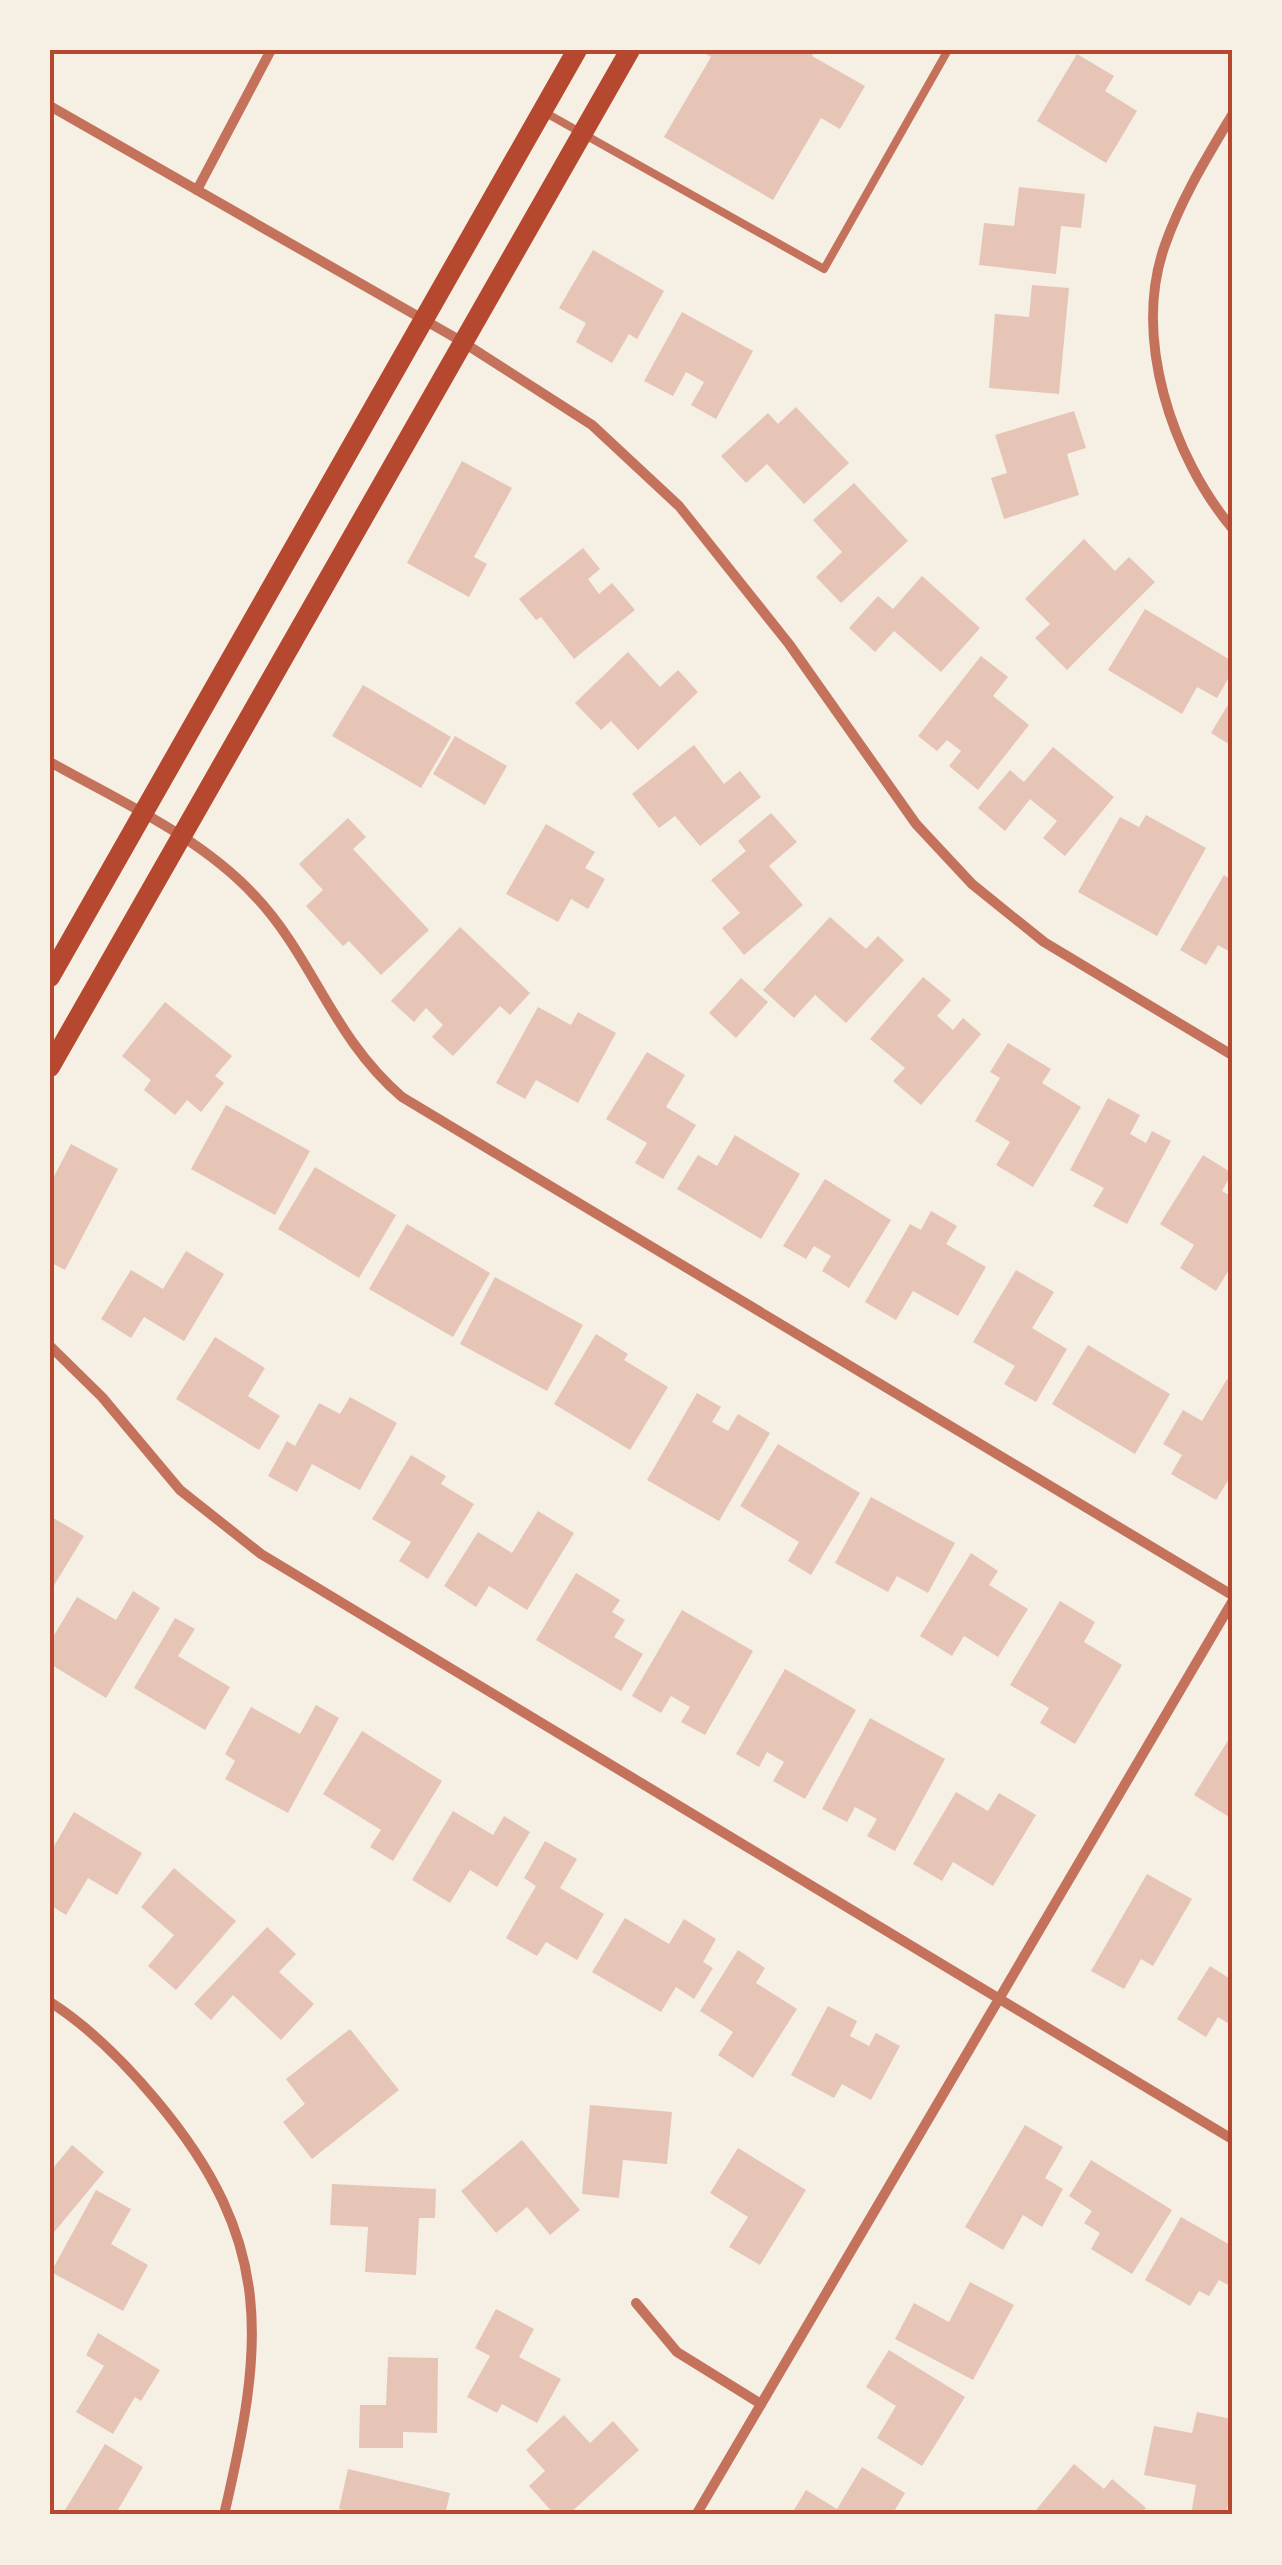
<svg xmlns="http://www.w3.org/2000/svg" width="1282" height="2565" viewBox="0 0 1282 2565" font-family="'Source Sans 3',sans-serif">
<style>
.building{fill:#e6c5b7}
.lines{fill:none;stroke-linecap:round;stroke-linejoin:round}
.service{stroke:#c5725c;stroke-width:8}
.minor{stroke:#c5725c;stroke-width:10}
.secondary{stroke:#b5482f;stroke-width:20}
.neatline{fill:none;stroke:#b5482f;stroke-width:4}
</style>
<rect width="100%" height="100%" fill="#f6efe4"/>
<!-- building -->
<g class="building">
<path d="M699,50H816L812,56L865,86L840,129L821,118L773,200L664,137L711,57Z"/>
<path d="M1077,54L1114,76L1105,91L1137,111L1106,163L1037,121Z"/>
<path d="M1019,187L1085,194L1081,228L1061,226L1056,274L979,265L984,223L1014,226Z"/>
<path d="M593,250L664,291L637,339L629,334L612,363L576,342L586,323L559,308Z"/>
<path d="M1032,285L1069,288L1059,394L989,388L995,314L1029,317Z"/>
<path d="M682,312L753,351L716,419L691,405L704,382L686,372L673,396L644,381Z"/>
<path d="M796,407L849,463L804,504L767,464L746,483L721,456L768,413L778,424Z"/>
<path d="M1074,411L1086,448L1067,454L1079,495L1004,519L991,478L1007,473L995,435Z"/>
<path d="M462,461L512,488L474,557L487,564L469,597L407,563Z"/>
<path d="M854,483L908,541L841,603L816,577L842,552L813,520Z"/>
<path d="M1084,539L1115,571L1129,557L1155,582L1067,670L1035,638L1050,624L1025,599Z"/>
<path d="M583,548L600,569L588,579L599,594L612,583L635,610L574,659L541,617L536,620L519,599Z"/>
<path d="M922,576L980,628L941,672L894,631L875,652L849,628L878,596L893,609Z"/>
<path d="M1145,609L1232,661V672L1217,698L1197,687L1182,714L1108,670Z"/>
<path d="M628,652L660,687L678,670L698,692L638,750L611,721L601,730L575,703Z"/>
<path d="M981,656L1008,677L993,696L1029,725L978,790L949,766L961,751L947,740L937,751L918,736Z"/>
<path d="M363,685L451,737L421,788L332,736Z"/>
<path d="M1232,698V746L1211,733Z"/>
<path d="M455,736L507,766L485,805L433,774Z"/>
<path d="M694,745L724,784L740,771L761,797L700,846L675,816L659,828L632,794Z"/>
<path d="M1053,747L1114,797L1065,856L1043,838L1057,821L1030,799L1005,831L978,808L1010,770L1024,782Z"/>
<path d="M771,813L797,842L769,866L803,905L744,955L722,928L740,913L711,880L746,851L738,841Z"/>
<path d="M1146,815L1206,848L1157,936L1078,892L1120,817L1139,827Z"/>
<path d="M348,818L366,837L353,849L429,930L381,975L349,941L343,946L306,906L323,890L299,864Z"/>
<path d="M546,824L595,852L585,868L605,879L588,909L571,899L558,922L506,894Z"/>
<path d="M1224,875L1232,880V953L1218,945L1206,965L1180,950Z"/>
<path d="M830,917L866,949L878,936L904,960L846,1023L815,995L794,1018L763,990Z"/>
<path d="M460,927L530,993L510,1015L500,1006L453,1056L432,1037L443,1025L426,1008L414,1022L391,1001Z"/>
<path d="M923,977L951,1000L937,1016L953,1030L963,1018L981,1034L921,1105L893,1081L905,1068L870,1039Z"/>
<path d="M741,978L768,1002L736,1038L709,1013Z"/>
<path d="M165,1002L232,1056L215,1076L224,1083L201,1112L187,1100L175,1115L144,1090L151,1080L122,1056Z"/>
<path d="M538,1007L571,1025L578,1012L616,1033L578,1103L536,1080L525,1099L496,1083Z"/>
<path d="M1008,1043L1051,1069L1042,1083L1081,1107L1033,1187L996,1165L1010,1142L975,1121L1000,1078L990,1072Z"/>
<path d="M647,1052L685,1075L666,1107L696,1125L663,1179L635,1163L647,1143L606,1119Z"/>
<path d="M1108,1098L1140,1115L1130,1134L1146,1143L1152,1131L1171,1141L1127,1224L1093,1206L1104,1188L1070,1170Z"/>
<path d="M226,1105L310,1151L275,1215L191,1169Z"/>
<path d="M735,1135L800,1174L761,1239L677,1189L698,1155L717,1166Z"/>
<path d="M71,1144L118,1169L65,1270L50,1262V1184Z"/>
<path d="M1203,1155L1232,1173L1222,1191L1232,1197V1265L1216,1291L1180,1268L1194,1245L1160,1224Z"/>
<path d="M315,1167L396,1215L359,1278L278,1229Z"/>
<path d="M825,1179L891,1220L849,1288L822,1271L831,1256L814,1246L806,1259L783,1246Z"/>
<path d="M931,1211L957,1226L946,1244L986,1267L958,1316L913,1291L896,1320L865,1302L910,1224L921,1230Z"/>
<path d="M407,1224L490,1273L453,1337L369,1289Z"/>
<path d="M186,1251L224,1274L184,1341L144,1317L131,1338L101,1319L131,1270L163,1289Z"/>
<path d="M1016,1270L1054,1292L1032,1328L1067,1349L1036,1402L1004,1384L1015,1366L973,1342Z"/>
<path d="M495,1277L583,1325L547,1391L460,1344Z"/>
<path d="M596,1334L628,1354L624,1360L668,1387L630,1450L554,1404Z"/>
<path d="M215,1337L265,1368L248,1396L280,1416L259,1450L176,1399Z"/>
<path d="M1088,1345L1170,1394L1135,1454L1052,1404Z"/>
<path d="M1227,1379L1232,1382V1474L1216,1500L1171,1474L1182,1455L1163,1444L1183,1410L1202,1421Z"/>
<path d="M697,1393L721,1407L712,1422L728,1431L738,1414L770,1433L719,1521L647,1480Z"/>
<path d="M350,1397L397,1423L360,1490L312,1464L297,1492L268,1476L287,1441L295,1446L319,1403L340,1414Z"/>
<path d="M778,1444L860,1493L811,1575L788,1561L799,1542L740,1506Z"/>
<path d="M411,1455L446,1476L441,1484L474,1504L428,1579L399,1561L411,1542L372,1519Z"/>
<path d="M871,1497L955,1543L928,1593L897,1576L888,1592L835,1563Z"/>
<path d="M538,1511L574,1533L527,1610L489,1586L476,1607L444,1586L478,1532L512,1553Z"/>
<path d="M50,1516L84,1536L50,1592Z"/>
<path d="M971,1553L998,1571L989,1585L1028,1609L998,1657L964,1636L952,1656L920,1636Z"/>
<path d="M576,1573L620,1600L612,1612L625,1620L614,1637L643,1654L621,1691L536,1640Z"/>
<path d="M133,1591L160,1608L106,1698L50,1664V1642L77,1597L116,1620Z"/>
<path d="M1060,1601L1095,1622L1084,1642L1122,1665L1075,1744L1040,1723L1049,1708L1010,1685Z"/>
<path d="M682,1610L753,1651L705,1735L681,1722L690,1707L671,1696L661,1713L632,1696Z"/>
<path d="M175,1618L195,1629L178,1656L230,1687L205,1730L134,1688Z"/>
<path d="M785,1669L856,1710L805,1799L773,1781L784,1762L767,1752L759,1767L736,1754Z"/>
<path d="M316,1705L339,1718L288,1813L225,1779L235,1761L225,1754L251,1707L300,1734Z"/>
<path d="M870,1718L945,1759L895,1851L867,1836L877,1819L855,1807L847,1822L822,1809Z"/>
<path d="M362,1731L442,1781L393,1861L370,1847L381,1830L323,1794Z"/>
<path d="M1232,1734V1813L1229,1817L1194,1795Z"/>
<path d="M956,1792L988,1811L999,1793L1036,1815L993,1886L953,1862L942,1881L913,1864Z"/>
<path d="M453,1811L493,1835L504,1816L530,1832L497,1887L470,1870L450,1903L412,1880Z"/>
<path d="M74,1812L142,1853L117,1895L88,1878L66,1915L50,1905V1853Z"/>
<path d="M545,1841L577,1859L560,1888L604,1914L577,1960L546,1942L537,1956L506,1938L536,1886L524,1878Z"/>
<path d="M174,1868L236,1921L176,1990L148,1966L174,1935L141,1907Z"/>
<path d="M1147,1874L1192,1899L1153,1966L1141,1959L1124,1989L1091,1971Z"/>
<path d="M625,1918L669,1944L684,1919L716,1939L703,1962L713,1968L694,1999L676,1987L661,2012L592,1972Z"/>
<path d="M267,1927L296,1954L279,1972L314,2004L281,2040L233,1995L211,2020L194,2004Z"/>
<path d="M738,1950L765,1968L756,1983L797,2009L753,2078L718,2055L733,2032L700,2011Z"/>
<path d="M1210,1966L1232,1980V2026L1218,2017L1206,2037L1177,2019Z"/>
<path d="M828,2006L857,2021L850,2036L869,2046L876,2033L900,2046L871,2100L842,2084L834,2098L791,2075Z"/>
<path d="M350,2029L399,2090L312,2159L283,2122L305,2104L286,2079Z"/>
<path d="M590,2105L672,2112L667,2164L623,2160L619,2198L582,2194Z"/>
<path d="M1025,2125L1063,2147L1045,2178L1063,2189L1042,2227L1023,2215L1003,2250L965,2227Z"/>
<path d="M522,2140L580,2210L550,2235L527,2207L496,2233L461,2191Z"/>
<path d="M72,2145L104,2172L50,2237V2172Z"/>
<path d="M738,2148L806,2190L760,2265L729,2247L748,2217L710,2193Z"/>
<path d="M1091,2160L1172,2210L1132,2274L1091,2249L1100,2233L1084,2223L1092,2211L1069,2196Z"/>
<path d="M332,2184L436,2189L435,2218H419L416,2275L365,2272L368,2227L330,2225Z"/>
<path d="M96,2190L131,2209L111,2244L148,2265L123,2311L51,2272Z"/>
<path d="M1181,2217L1232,2246V2287L1219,2280L1209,2296L1199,2291L1190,2306L1145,2280Z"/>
<path d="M970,2282L1014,2305L973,2380L895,2339L914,2303L949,2322Z"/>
<path d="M496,2309L534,2329L519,2357L561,2379L537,2423L502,2404L497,2413L467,2397L490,2356L475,2348Z"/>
<path d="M98,2333L160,2370L141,2401L135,2397L113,2434L76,2412L104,2366L86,2355Z"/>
<path d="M889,2350L965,2397L922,2466L877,2438L896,2406L866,2387Z"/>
<path d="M388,2357L438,2358L437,2433L403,2432V2448H359L360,2405H386Z"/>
<path d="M1197,2412L1232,2419V2484L1226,2515H1191L1196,2485L1144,2475L1154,2426L1192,2433Z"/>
<path d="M564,2415L590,2443L613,2421L639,2450L568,2515H555L529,2486L545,2471L526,2450Z"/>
<path d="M105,2444L143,2467L115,2515H62Z"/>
<path d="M1074,2464L1104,2489L1112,2479L1146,2508L1140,2515H1032Z"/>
<path d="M862,2467L905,2493L892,2515H791L806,2490L837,2509Z"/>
<path d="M348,2469L450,2493L445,2515H366L339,2509Z"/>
</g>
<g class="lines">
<!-- service -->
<path class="service" d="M546,113L824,269L948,50"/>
<!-- minor -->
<g class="minor">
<path d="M50,106L461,341L592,425L679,506L789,644L916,824L972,884L1044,942L1232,1055"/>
<path d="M1232,115C1207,157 1181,199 1165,245C1132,337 1172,456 1232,528"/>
<path d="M197,190L271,50"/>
<path d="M50,762C119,801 199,836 254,895C314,958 331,1036 402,1097L1232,1595"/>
<path d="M50,1346L102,1397L180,1490L261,1554L1232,2139"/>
<path d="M50,2002C91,2028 125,2063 156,2100C276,2243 264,2344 224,2515"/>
<path d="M636,2303L677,2352L761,2404"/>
<path d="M696,2515L1232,1602"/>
</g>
<!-- secondary -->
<g class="secondary">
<path d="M50,977L577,50"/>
<path d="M50,1067L630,50"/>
</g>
</g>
<!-- border -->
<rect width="1282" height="2565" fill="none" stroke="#f6efe4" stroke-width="105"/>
<rect x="52" y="52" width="1178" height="2460" class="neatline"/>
</svg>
